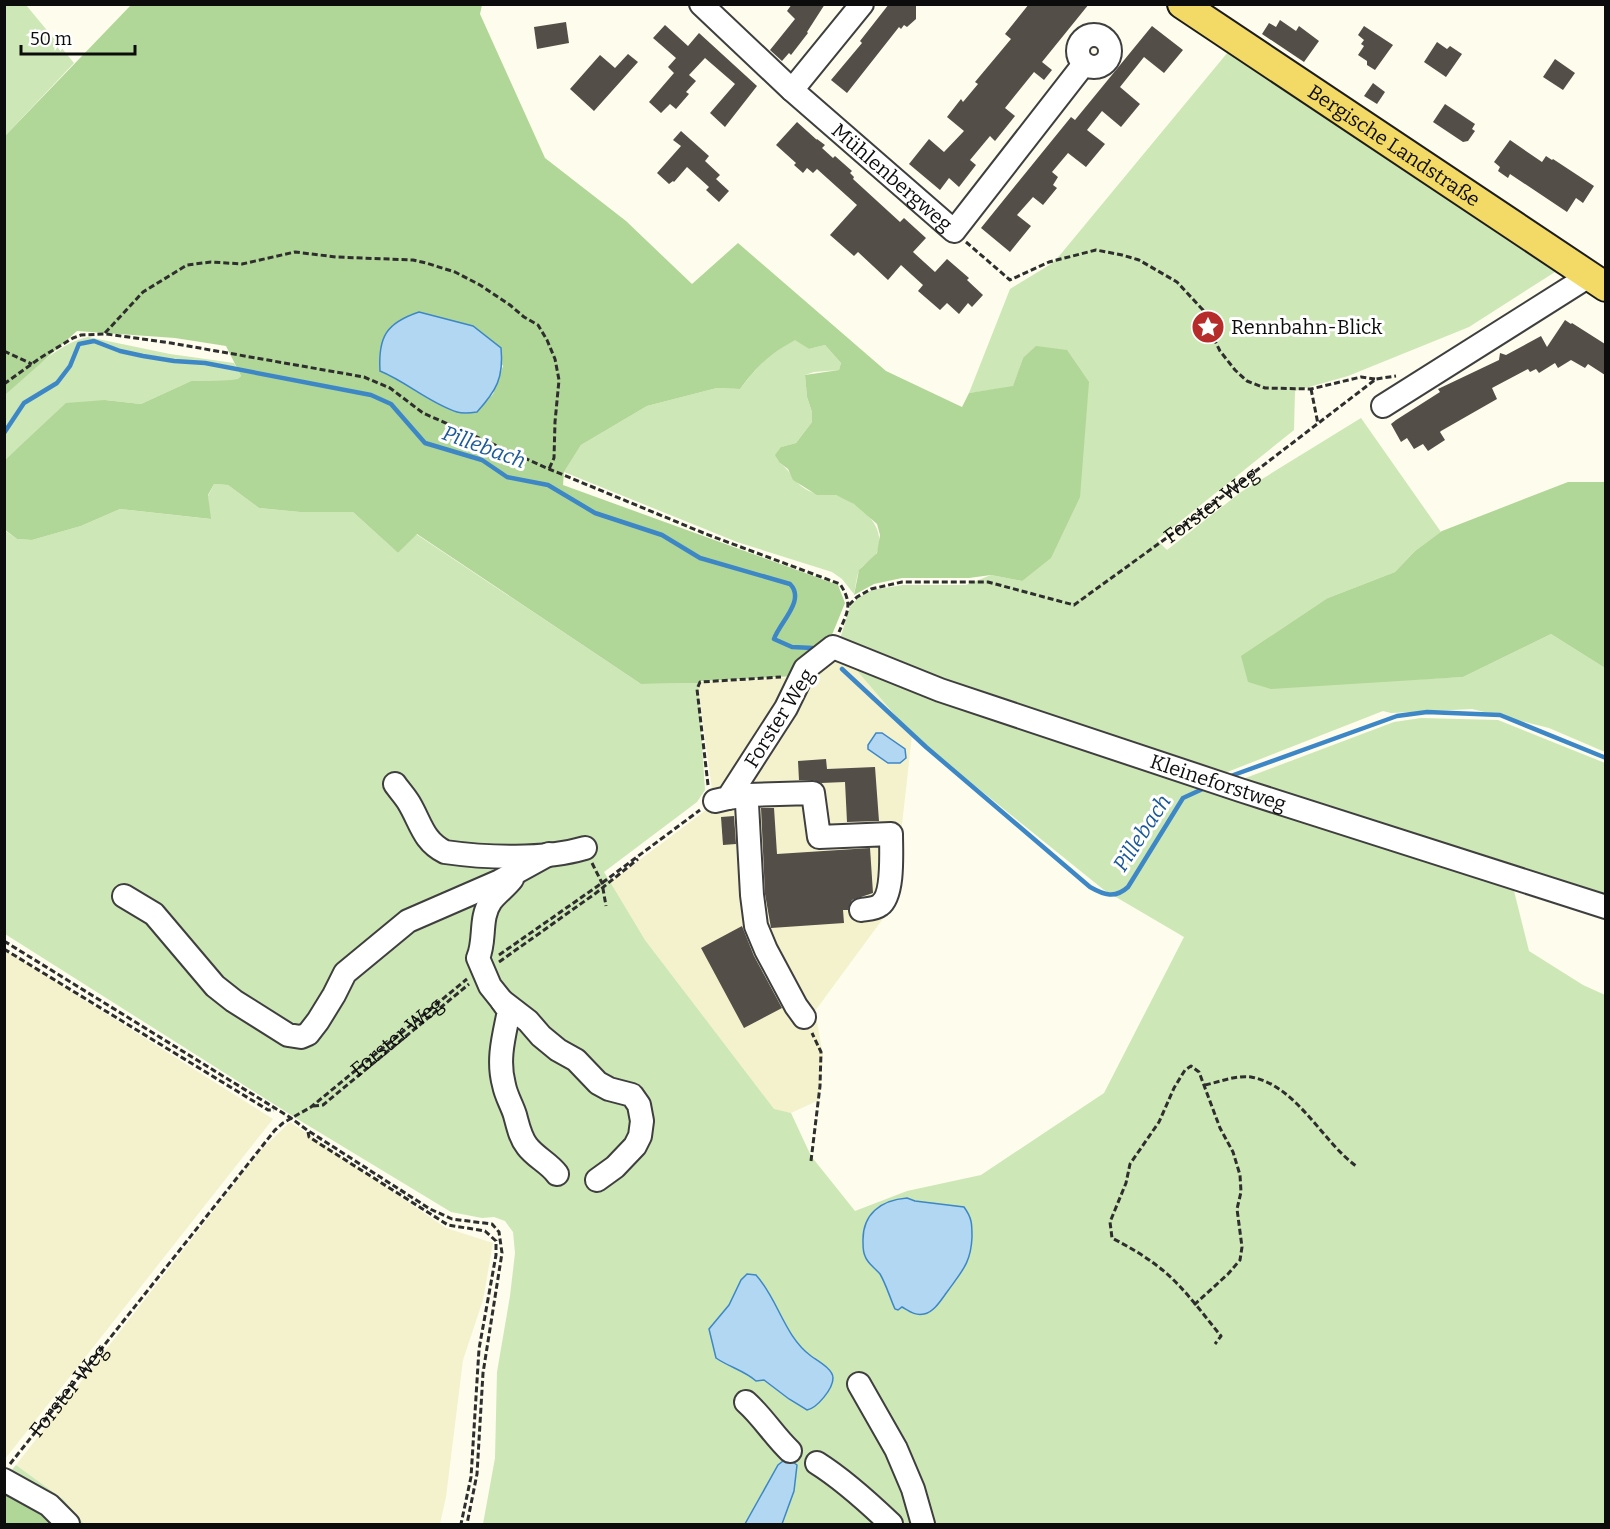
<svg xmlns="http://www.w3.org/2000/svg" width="1610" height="1529" viewBox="0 0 1610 1529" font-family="Bitter,serif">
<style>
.farmland{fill:#f3f2cd}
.green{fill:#cde7b7}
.forest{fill:#b0d797;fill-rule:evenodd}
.water{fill:#b2d7f3;stroke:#3d87c7;stroke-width:1.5}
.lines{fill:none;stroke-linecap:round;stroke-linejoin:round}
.stream{stroke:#3d87c7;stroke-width:4.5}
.building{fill:#544e49}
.minor-casing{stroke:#3f3f3f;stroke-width:26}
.major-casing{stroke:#1d1d1d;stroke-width:32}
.path{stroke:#2e2e2e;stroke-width:3;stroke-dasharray:6 3;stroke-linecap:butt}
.minor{stroke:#fff;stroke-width:22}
.major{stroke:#f3da67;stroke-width:28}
.labels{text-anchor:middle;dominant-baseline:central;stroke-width:6;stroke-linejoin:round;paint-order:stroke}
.street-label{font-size:20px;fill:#0c0c0c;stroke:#fff}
.poi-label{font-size:20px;fill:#0c0c0c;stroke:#fff;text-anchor:start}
.water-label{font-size:21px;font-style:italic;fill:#1b5998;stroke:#fff}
</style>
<rect width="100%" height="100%" fill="#fefcec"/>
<!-- farmland -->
<g class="farmland">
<path d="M847,659L912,735L893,905L815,1011L823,1055L819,1100L791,1113L774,1110L645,940L609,883L714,804L698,688L702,682L795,677L807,673L827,661Z"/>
<path d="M5,950L273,1119L5,1459Z"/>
<path d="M290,1122L446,1228L493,1243L483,1300L463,1360L446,1497L440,1524H84L64,1500L16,1465L261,1150Z"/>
</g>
<!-- green -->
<g class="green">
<path d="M5,4L26,5L74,63L5,136Z"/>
<path d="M1228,52L1555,272L1469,327L1348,376L1295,391L1294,430L1157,540L1167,550L1241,492L1361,418L1441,532L1415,551L1395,572L1328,598L1404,680L1463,677L1551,634L1605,668V752L1549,728L1472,709L1391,713L1383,711L1217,776L1070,730L840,639L850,607L858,598L872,590L903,585H966L991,575L1022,581L1023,358L1013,387L969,393L1010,289L1051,264L1060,255Z"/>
<path d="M88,337L170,354L234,363L241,376L238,380H232L191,381L141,404L105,400L16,450L5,460V395C27,375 58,343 88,337Z"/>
<path d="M795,339L809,349L825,345L841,363L839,370L814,372L805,375L807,397L812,412V422L796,443L781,447L780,463C792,472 793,483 809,491C817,495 828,492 836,495C858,502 888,526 877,552C875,558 866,563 861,568C856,574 856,587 854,594L842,579L832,572L737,542L564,472L581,445L647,406L717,388L740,389C758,365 770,354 795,339Z"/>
<path d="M214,484L228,485L259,508L300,512H353L398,553L416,534L641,684L698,683L705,790L697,802L604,872L645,940L774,1109L791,1113L811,1156L855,1211L907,1191L981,1175L1104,1093L1184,937L1104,890L912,735L847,659L1511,879L1529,951L1583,985L1605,995V1524H483L495,1458L497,1372L510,1296L515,1253L513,1232L505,1221L494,1217L482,1218L451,1212L299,1120L5,934L4,530L17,539L32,540L81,526L120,509L210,519L208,496Z"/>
<path d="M1421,718L1498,720L1605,763V901L1235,782L1394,722Z"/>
<path d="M16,1465L64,1500L84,1524H57L4,1479Z"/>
</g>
<!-- forest -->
<g class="forest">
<path d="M131,5H482L480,14L545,158L626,221L692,284L738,243L886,371L962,407L969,393L1013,386L1023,358L1036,346L1067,350L1089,382L1080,497L1051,558L1022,581L991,575L969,578H902L874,584L854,595L859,570L877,553L880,535L877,524L854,504L836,495H817L793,480L788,469L780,463L775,455L781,447L796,443L812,422V412L807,397L805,375L839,370L841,363L825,345L809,349L795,340C770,354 758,365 740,389L717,388L647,406L581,445L564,472L563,485L838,585L845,603L827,647L796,676L701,681L698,683L641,684L417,534L398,553L353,512H300L259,508L228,485L214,484L208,495L211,519L120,509L81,526L32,540L17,539L5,530V460L66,403L105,400L141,404L191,381L232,380L238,379L241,376L226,346L175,338L77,331L5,395V136ZM418,312L473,326L503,366L493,394L477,412C471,413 463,414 457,412C429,403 407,382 380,371Z"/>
<path d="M1568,482H1605V668L1551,634L1463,677L1271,689L1248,682L1241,656L1328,598L1395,572L1415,551L1442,531Z"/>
<path d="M4,1489L29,1502L57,1524H5Z"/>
</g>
<!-- water -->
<g class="water">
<path d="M419,312L473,326L501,348C504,378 496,391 477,412C471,413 463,414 457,412C429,403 407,382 380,371C378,337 386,323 419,312Z"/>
<path d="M876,733H882L905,749L906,758L900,763H888L868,749V745Z"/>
<path d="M907,1198L915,1201L964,1207C972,1218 972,1224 972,1237C971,1263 962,1271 947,1292C941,1300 934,1312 924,1314C915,1316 909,1311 902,1307L898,1310L895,1309C890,1298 886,1284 880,1274C875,1268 867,1263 865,1256C863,1252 863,1246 863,1242C862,1214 881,1200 907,1198Z"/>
<path d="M747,1274L756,1275C778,1299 784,1336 811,1356C818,1361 833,1369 833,1378C833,1389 817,1408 807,1410L789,1399L764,1380L756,1381C745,1371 729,1367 716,1358L709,1329L729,1305L741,1280Z"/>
<path d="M787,1458L797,1465L794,1491L782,1524H745L778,1465Z"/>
</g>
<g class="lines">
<!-- stream -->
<g class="stream">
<path d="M4,433L24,403L57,383L70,366L79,344L94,341L120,351L143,356L174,361L205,363L371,395L391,404L425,443L482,460L507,477L548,485L595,513L662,535L700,558L790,584C806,600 780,622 774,639L792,647L813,648"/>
<path d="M842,669L926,747L1090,887C1104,895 1115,899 1128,887L1183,798L1207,787"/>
<path d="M1228,777L1397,716L1427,712L1500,715L1606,758"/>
</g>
</g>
<!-- building -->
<g class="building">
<path d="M792,4H825L807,32L808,33L791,55L789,53L782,61L770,50L795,19L787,11Z"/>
<path d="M889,4H916V19L907,27L904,25L901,29L899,27L847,93L831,80L862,43L860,41Z"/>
<path d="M1029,4H1089L1042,62L1052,70L1044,80L1034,72L1005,108L1015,116L995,141L990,136L970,160L976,165L959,187L949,178L940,190L909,164L929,139L944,152L964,131L947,117L961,99L963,102L978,84L975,82L1011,39L1005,34Z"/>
<path d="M1280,20L1296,31L1299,26L1319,41L1304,62L1262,34L1269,23L1276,27Z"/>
<path d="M566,22L569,43L537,49L534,27Z"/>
<path d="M665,25L688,46L699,33L757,86L725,127L710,113L735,84L705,58L689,75L696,81L686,92L689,94L676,109L670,104L661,113L649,102L674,73L668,67L676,58L653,38Z"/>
<path d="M1152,26L1183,50L1164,73L1144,57L1120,87L1140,104L1121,127L1102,111L1087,130L1105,144L1086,167L1068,153L1052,172L1058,177L1053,185L1057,188L1043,205L1033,197L1017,215L1031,226L1010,252L981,228L1071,117L1075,120Z"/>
<path d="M1364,26L1393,45L1375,70L1367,65V61L1358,55L1364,46L1361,44L1364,40L1358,35Z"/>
<path d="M1437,42L1447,49L1450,46L1462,54L1446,77L1424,62Z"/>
<path d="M628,54L638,62L594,111L570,89L600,55L615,68Z"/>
<path d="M1555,59L1575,73L1563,90L1543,77Z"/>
<path d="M1373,83L1385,92L1377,104L1364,96Z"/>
<path d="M1445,104L1475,124L1472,129L1475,131L1468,141L1463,142L1433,122Z"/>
<path d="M797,122L817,140L815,142L817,139L825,145L822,148L833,158L835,156L852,171L850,173L854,177L853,179L900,222L904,218L926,238L913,252L935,272L947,259L969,278L967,280L983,295L972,307L968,303L959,314L947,303L940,310L918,291L923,285L901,265L888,280L858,252L854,256L830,235L857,205L817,169L813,173L807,168L803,173L794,165L796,163L776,145Z"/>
<path d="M681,131L709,156L705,161L720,175L716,179L729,191L719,202L706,190L709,187L687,167L674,182L673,181L669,184L657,173L681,146L673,140Z"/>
<path d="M1510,140L1542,162L1546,156L1552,160L1553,159L1594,186L1583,203L1576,198L1567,212L1510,174L1508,178L1498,171L1500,167L1494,162Z"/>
<path d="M1565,320L1571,324L1572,323L1605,344V375L1588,364L1585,368L1571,360L1558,368L1555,363L1539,373L1536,369L1530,372L1528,369L1492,388L1497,399L1441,431L1440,432L1445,440L1428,451L1423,444L1414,449L1407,438L1401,442L1391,424L1396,420L1440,392L1438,389L1499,360L1500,353L1506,355L1541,336L1547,347Z"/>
<path d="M826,759L827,769L875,767L879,821L847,822L845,782L821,783L813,780H799L798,761Z"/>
<path d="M761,808H774L777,854L870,848L873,893L852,900L848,910H843L844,923L771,928L765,894Z"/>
<path d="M734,816L736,844L723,845L721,817Z"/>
<path d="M742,926L754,956L782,1008L744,1028L701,948Z"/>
</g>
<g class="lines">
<!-- minor casing -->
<g class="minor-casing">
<g id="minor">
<path id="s3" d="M701,4L792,90L954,231L1084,64"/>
<circle cx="1094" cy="51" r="16"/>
<path d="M792,90L862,4"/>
<path d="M1383,406L1589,276"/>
<path d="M395,784C399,790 405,796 409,803C421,823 423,841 445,852C487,858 544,860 585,848"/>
<path d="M748,795L747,804L752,895L756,926L766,950L796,1006L804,1017"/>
<path d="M728,798L748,795L813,793L819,837L891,834C891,851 894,895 880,905C875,909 867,909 861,910"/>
<path id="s4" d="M715,801L728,798L786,708L805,669L833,647L940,690L1240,790L1606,907"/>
<path d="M124,896L154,914L215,986L234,1001L288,1035L301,1037L308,1034L318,1021L334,995L345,973L408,921L500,881L549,854"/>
<path d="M502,1001L490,986L478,958C486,940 479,918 491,901C497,893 506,887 512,879"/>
<path d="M557,1174C549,1163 535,1157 527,1146C520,1137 518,1126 515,1115C512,1105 506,1096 504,1085C497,1060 504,1036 509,1011L502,1001L528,1021L541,1036L558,1050L576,1060L598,1083L609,1089L632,1095L639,1105L642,1121L640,1136L635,1146L615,1167L597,1180"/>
<path d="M859,1384L896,1449L913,1489L923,1524"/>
<path d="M746,1402C763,1417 774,1436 790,1451"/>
<path d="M817,1463C844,1480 868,1502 891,1524"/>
<path d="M4,1480L49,1505L68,1524"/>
</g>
</g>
<!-- major casing -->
<g class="major-casing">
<g id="major">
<path id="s5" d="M1182,4L1606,287"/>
</g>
</g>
<!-- path -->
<g class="path">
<path d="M966,242L1010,280L1049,262L1096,250L1122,255L1139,260L1177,282L1203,310L1208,327L1220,351L1235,370L1247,381L1265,388L1311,389L1361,377L1375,379"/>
<path d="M105,333L143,292L187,265L211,262L242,264L295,252L336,257L413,260L426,263L455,272L480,285L510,305L524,317L538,325L547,340L555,359L559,380L555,422L554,458L549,469"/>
<path d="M4,351L32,364"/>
<path d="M4,384L40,358L73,338L81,335L106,334L171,343L364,377L390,388L423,413L549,469L706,534L840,584C853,604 848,611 839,632"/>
<path d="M1311,389L1318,424"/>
<path id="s1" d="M849,605L857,597L871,589L902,582H988L1074,605L1201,513L1376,379L1396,376"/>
<path d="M708,785L697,689L700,682L781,677"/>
<path d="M592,863L602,883L606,906"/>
<path d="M4,941L291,1118L307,1130L430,1209L452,1219L492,1224L499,1232L502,1253L483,1373L477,1474L467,1524"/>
<path d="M4,949L268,1110H274"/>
<path d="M499,955L602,883L700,810"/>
<path d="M499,962L596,893L638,859"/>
<path d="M1205,1085C1219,1082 1236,1075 1251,1077C1296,1085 1322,1141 1356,1166"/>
<path d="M313,1106L323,1105L469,984"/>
<path d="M308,1132L309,1137L448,1225L485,1231L496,1241V1255L479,1349L471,1477L461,1524"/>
<path d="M811,1161L820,1086L821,1052L812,1033"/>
<path d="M1194,1305L1228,1274L1240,1260L1242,1247L1237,1209L1241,1192L1240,1175L1233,1152L1220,1128L1199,1072L1191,1066L1185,1070L1174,1088L1159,1122L1130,1164L1126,1183L1110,1222L1112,1238C1129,1247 1145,1256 1160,1268C1183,1286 1202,1313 1221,1336L1215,1344"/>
<path id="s2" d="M10,1464L275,1130L283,1123L311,1107L467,979"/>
</g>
<!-- minor -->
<use href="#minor" class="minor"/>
<!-- major -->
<use href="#major" class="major"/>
</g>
<!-- icons -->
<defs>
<g id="sight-disc" transform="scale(1.725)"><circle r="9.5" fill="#b62c2a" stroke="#fff"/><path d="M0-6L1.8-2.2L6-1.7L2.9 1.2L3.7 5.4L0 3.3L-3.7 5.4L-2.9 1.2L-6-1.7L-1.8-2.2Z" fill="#fff"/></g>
</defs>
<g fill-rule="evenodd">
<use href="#sight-disc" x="1208" y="327"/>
</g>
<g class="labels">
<!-- street labels -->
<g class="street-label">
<text stroke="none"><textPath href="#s5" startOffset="255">Bergische Landstraße</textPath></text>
<text stroke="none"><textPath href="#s3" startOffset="258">Mühlenbergweg</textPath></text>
<text stroke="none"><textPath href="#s1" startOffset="404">Forster Weg</textPath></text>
<text transform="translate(779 718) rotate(-58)">Forster Weg</text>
<text stroke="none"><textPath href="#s4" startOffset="608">Kleineforstweg</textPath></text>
<text stroke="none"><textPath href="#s2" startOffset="580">Forster Weg</textPath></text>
<text stroke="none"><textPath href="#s2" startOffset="94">Forster Weg</textPath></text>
</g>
<!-- poi labels -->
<g class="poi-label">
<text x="1231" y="327">Rennbahn-Blick</text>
</g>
<!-- water labels -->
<g class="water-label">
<text transform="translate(484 447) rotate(20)">Pillebach</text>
<text transform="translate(1142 833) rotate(-57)">Pillebach</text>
</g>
</g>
<!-- border -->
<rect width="1610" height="1529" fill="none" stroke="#0c0c0c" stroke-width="12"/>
<!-- scale -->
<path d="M21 45v9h114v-9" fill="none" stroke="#0c0c0c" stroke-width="3"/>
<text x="30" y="45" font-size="18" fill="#0c0c0c" stroke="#ffffff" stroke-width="4.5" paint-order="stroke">50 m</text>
</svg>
